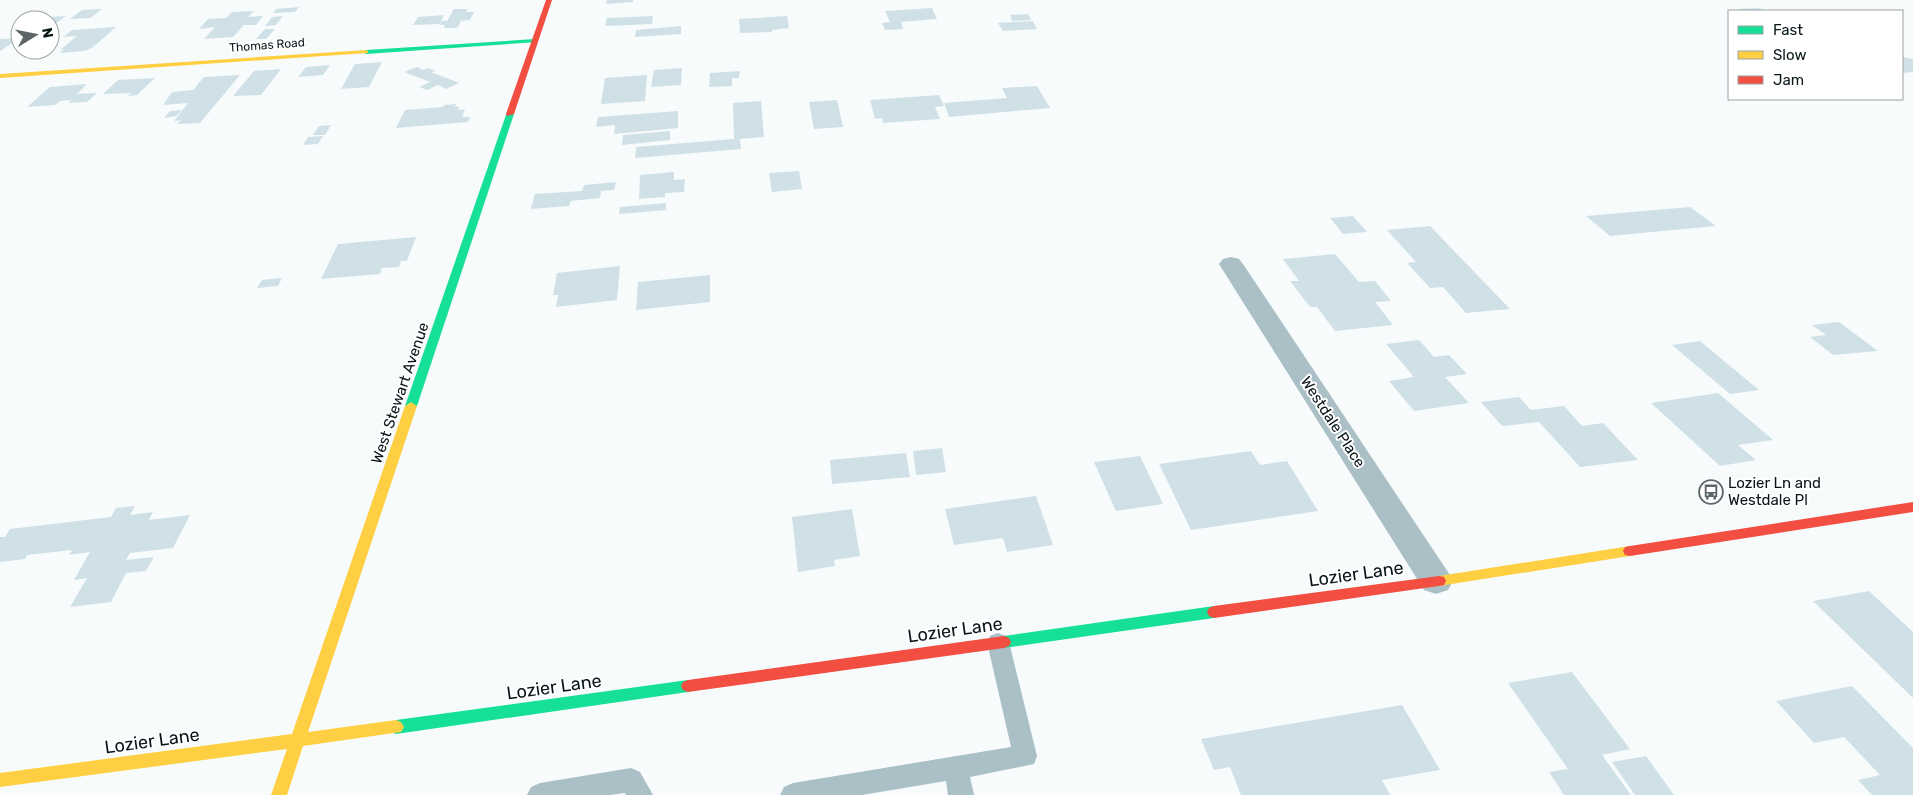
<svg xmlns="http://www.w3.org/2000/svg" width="1913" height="795" viewBox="0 0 1913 795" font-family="Rubik,sans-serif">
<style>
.building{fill:#cfe1e7}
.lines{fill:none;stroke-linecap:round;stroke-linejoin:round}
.lane{fill:#aac0c6;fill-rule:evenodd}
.street{fill:#aac0c6;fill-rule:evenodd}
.fast{fill:#16e098;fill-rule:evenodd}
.slow{fill:#ffcf43;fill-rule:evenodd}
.jam{fill:#f24e42;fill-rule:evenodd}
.labels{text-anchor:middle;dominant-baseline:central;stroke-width:4;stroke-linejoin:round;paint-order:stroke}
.far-street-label{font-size:12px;fill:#081519;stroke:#fff}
.street-label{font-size:15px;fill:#081519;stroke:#fff}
.poi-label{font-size:15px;fill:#081519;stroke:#fff;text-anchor:start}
.near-street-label{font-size:18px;fill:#081519;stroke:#fff}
</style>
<rect width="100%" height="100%" fill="#f7fbfc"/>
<!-- building -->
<g class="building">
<path d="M607,0H633V2L606,4Z"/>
<path d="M299,7L295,12L273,13L276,9Z"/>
<path d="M932,8L937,19L901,22L903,29L885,30L882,23L890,22L885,11Z"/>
<path d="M1759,8L1767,11H1744L1739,9Z"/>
<path d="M102,9L90,18L70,19L82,10Z"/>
<path d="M454,9H468L466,12H474L470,20L461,21L457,28H444L445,25H440L442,21H447Z"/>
<path d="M254,11L248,17L263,16L256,25H244L233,37L204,39L215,27L199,29L208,19L226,18L232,12Z"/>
<path d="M1028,14L1031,20L1012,21L1010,15Z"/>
<path d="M444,15L440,24L413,25L418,17Z"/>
<path d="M66,16L55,24H50V20H44L48,17Z"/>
<path d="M283,16L276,25L265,26L272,17Z"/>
<path d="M653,16L652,24L605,26L607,18Z"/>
<path d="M787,16L789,28L772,30V32L740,33L739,19Z"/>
<path d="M1033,21L1037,29L1003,31L998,23Z"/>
<path d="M681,26V34L635,37L636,30Z"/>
<path d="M116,27L92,48L84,51L60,53L64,49L60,50L77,36L63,37L72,30Z"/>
<path d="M265,29H275L266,39H256Z"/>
<path d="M18,38L14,40H17L0,51V39Z"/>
<path d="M1902,57L1913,59V72L1902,73Z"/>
<path d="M382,62L369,87L341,89L355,64Z"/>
<path d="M330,65L323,75L298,77L306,67Z"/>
<path d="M417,67L423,70L428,68L436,71L431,72L459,83L446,89L438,85L427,90L419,87L430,82L404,72Z"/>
<path d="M682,68L681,85L651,87L654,70Z"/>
<path d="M281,69L261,95L233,96L254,71Z"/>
<path d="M740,71L739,78H732V86L709,87L710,73Z"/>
<path d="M240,75L200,123L177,124L181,120L174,121L188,103L163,105L172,92L193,90L204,77Z"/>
<path d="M647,75L645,101L601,104L605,78Z"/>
<path d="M155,78L137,95L128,96L131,93L103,94L118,80Z"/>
<path d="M87,84L77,94L97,93L87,102L68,103L72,100L60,101L55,105L27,107L50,87Z"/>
<path d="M1037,86L1050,108L949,117L944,103L1007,98L1002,88Z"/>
<path d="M939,95L944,106L935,107L940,119L883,123L882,118L875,119L870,100Z"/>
<path d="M837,100L843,127L814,129L809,102Z"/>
<path d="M761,101L764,137L740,139L741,149L635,158L636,147L734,139L733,103Z"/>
<path d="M456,104L455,107L459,106L458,110L465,109L462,117H470L468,122L396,128L405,110L443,107L444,105Z"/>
<path d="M182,110L176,116L164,118L170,111Z"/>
<path d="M678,111V128L614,134L615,125L596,127L598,117Z"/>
<path d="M331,125L325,135H313L319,126Z"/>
<path d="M670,131V140L622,145L623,135Z"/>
<path d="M323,136L318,144L303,145L308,137Z"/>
<path d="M799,171L802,189L772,192L769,173Z"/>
<path d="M674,172V180L685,179L684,192L665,193V197L639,199L640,175Z"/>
<path d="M616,182L614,190L601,191L600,198L571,201L569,206L531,209L535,194L582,191L584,185Z"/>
<path d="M666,203V210L619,214L620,207Z"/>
<path d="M1690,207L1716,226L1610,236L1586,216Z"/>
<path d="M1353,216L1367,232L1343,234L1330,218Z"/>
<path d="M1430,226L1510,309L1466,313L1443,287L1430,288L1407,263L1416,262L1387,230Z"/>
<path d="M416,237L407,261H401L399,267L382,268L380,274L321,279L338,244Z"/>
<path d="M1335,254L1359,282L1375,281L1391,301L1375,302L1393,325L1335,331L1317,307H1310L1290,281H1299L1283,259Z"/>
<path d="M620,266L617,300L556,307L558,295H553L557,273Z"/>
<path d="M710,275V302L636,310L638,282Z"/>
<path d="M282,278L278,286L257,288L262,280Z"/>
<path d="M1839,322L1878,351L1833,355L1810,337L1826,335L1812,325Z"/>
<path d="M1419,340L1434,357L1449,355L1467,374L1445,377L1469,403L1414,411L1389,381L1414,377L1386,344Z"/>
<path d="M1700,341L1759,390L1730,394L1672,345Z"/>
<path d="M1718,393L1773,440L1738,445L1756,460L1720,466L1651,403Z"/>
<path d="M1519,397L1531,410L1564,406L1582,426L1603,423L1638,460L1580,467L1539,422L1502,426L1481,402Z"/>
<path d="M942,448L946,472L916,475L913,451Z"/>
<path d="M1251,451L1260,465L1287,461L1318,511L1191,530L1159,464Z"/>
<path d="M906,453L910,477L832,484L830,460Z"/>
<path d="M1140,456L1163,504L1116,511L1094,462Z"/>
<path d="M1036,496L1053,545L1007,552L1003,538L954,545L945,509Z"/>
<path d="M135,506L130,515L153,512L149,520L190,515L173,548L130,553L126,560L154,557L146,571L126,573L111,602L70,607L87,578L74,580L90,552L69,555L72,550L27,555L25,559L0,562V537H5L10,529L111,517L116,508Z"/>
<path d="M852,509L860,556L834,560L835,566L798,572L792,517Z"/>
<path d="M1869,591L1913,632V698L1813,601Z"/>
<path d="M1572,672L1630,749L1602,755L1631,795H1564L1549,772L1568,769L1508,683Z"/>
<path d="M1852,686L1913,748V795H1872L1858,780L1880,775L1844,737L1814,743L1776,701Z"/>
<path d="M1402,705L1440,770L1382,780L1390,795H1241L1230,767L1214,770L1201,739Z"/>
<path d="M1646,756L1674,795H1635L1612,762Z"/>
</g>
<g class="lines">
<!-- lane -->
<g class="lane">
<path d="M998,633L1006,636L1009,642L1037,756L1034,764L970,777L974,795H948L946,781L862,795H780L784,787L793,783L1011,747L987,642L990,636Z"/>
<path d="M631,768L640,772L653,795H626L625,793L610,795H527L531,787L540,783Z"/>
</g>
<!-- street -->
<path class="street" d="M1231,257L1239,259L1243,264L1448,572L1453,581L1448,590L1436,594L1424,590L1219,264L1223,259Z"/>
<!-- fast -->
<g class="fast">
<path d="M535,39L538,41L537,42L366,54L363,52L366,50Z"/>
<path d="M507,112L514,114L417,406L415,409H407L405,406Z"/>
<path d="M1214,606L1219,608L1221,612L1219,616L1214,618L1004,648L999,646L997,642L999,638L1004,636Z"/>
<path d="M688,680L693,682L695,686L693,690L688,692L396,734L391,732L388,727L391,722L396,720Z"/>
</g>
<!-- slow -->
<g class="slow">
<path d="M366,50L368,51V53L0,78V74Z"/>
<path d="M411,402L417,406L308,732L396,720L401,722L404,727L401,732L303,746L287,795H271L287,749L0,787V773L292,734L405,406Z"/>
<path d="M1630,546L1635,547L1637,551L1635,555L1630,556L1439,586L1434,585L1432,581L1434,577L1439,576Z"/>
</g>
<!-- jam -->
<g class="jam">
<path d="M546,0H552L514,114L507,116L506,114Z"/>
<path d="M1913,502V512L1630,556L1625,555L1623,551L1625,547L1630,546Z"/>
<path d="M1439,576L1444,577L1446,581L1444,585L1439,586L1214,618L1209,616L1207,612L1209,608L1214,606Z"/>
<path d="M1004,636L1009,638L1011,642L1009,646L1004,648L688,692L683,690L681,686L683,682L688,680Z"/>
</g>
</g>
<!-- icons -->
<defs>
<g id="bus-ring" transform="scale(1.25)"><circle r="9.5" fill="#fff" stroke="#5c6668" stroke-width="1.5"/><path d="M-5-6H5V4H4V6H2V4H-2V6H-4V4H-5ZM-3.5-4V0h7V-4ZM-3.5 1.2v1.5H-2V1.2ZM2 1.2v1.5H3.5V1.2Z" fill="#5c6668"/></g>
</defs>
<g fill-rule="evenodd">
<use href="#bus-ring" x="1711" y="492"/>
</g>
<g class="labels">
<!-- far-street labels -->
<g class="far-street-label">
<text transform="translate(267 45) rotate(-4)">Thomas Road</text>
</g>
<!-- street labels -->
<g class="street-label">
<text transform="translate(400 393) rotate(-71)">West Stewart Avenue</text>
<text transform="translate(1333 422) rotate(57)">Westdale Place</text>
</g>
<!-- poi labels -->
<g class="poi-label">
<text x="1728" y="483">Lozier Ln and<tspan x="1728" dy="17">Westdale Pl</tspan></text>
</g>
<!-- near-street labels -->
<g class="near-street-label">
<text transform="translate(1356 574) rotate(-8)">Lozier Lane</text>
<text transform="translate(955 630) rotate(-8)">Lozier Lane</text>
<text transform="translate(554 687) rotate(-8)">Lozier Lane</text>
<text transform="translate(152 741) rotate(-8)">Lozier Lane</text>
</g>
</g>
<!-- legend -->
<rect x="1728" y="10" width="175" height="90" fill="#ffffff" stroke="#9ca1a3"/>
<rect x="1738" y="26" width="25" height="8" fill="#16e098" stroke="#9ca1a3"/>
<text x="1773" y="35" font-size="15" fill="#081519">Fast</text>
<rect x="1738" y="51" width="25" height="8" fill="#ffcf43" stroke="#9ca1a3"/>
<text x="1773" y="60" font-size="15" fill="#081519">Slow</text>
<rect x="1738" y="76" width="25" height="8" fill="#f24e42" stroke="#9ca1a3"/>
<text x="1773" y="85" font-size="15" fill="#081519">Jam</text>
<!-- north arrow -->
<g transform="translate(35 35) rotate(80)"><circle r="24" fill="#ffffff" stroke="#9ca1a3"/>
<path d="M0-4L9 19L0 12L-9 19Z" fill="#5c6668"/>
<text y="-8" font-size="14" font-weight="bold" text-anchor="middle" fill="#081519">N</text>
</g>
</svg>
